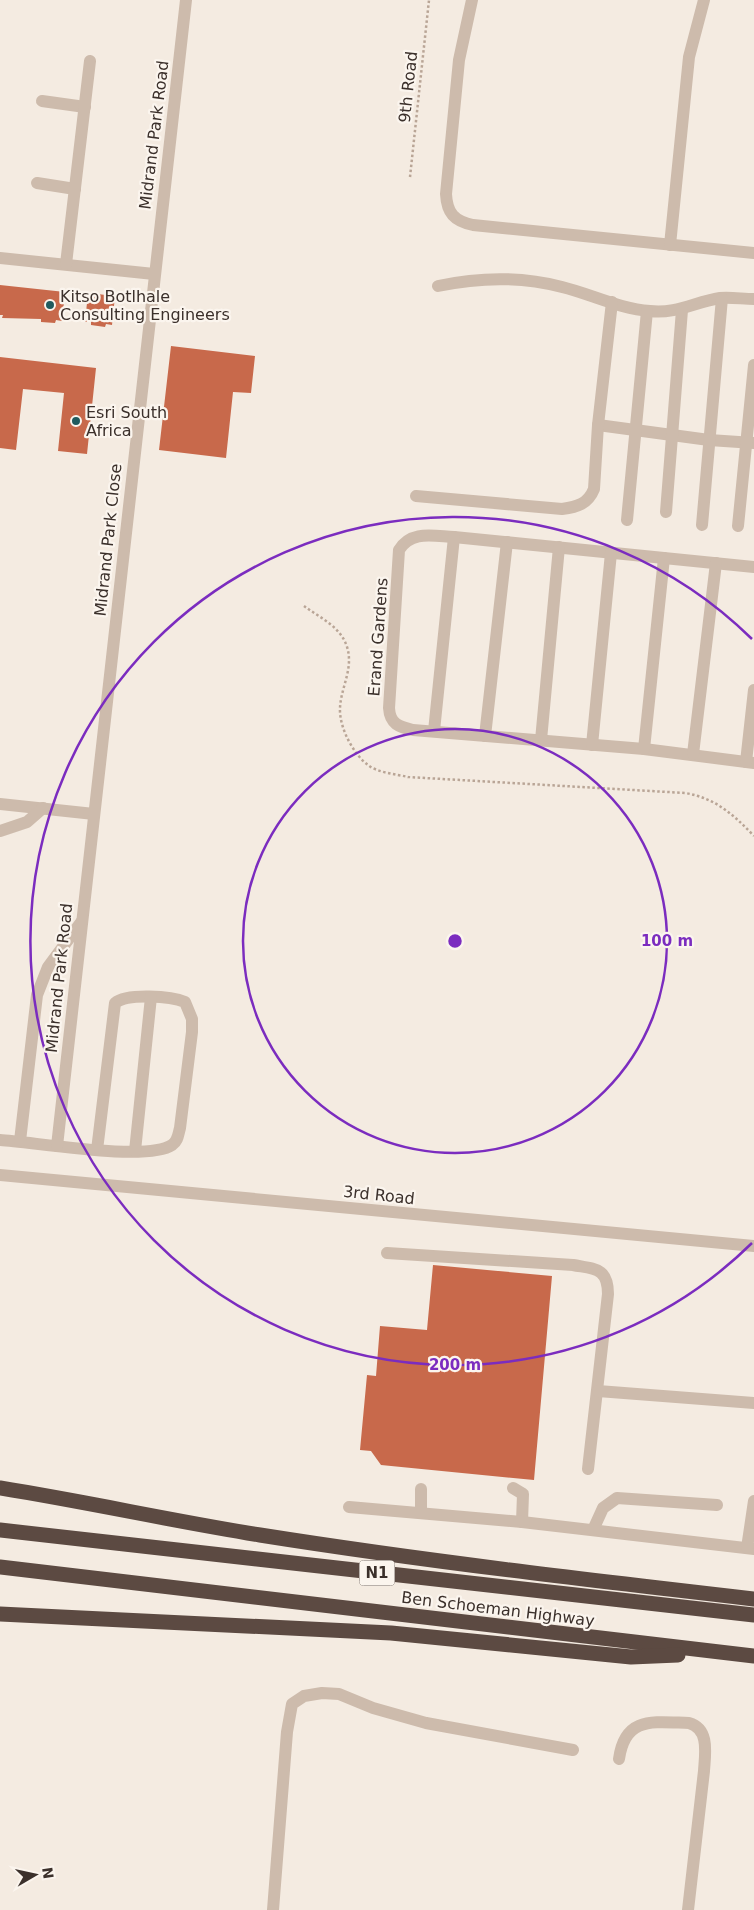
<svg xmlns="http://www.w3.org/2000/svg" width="754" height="1910" viewBox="0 0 754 1910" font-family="'DejaVu Sans',sans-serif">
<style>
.building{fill:#c8694b}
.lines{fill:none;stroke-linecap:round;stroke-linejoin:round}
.path{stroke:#b9a596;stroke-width:2.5;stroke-dasharray:2.5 2.5;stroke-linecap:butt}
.minor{stroke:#cdbbac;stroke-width:12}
.highway{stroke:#5c4a42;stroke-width:15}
.ring{fill:none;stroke:#7b2cbf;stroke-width:2.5}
.poi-dot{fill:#1f5a5e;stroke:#fbf5ee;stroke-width:2}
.labels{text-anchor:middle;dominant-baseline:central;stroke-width:4.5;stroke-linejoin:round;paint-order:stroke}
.shield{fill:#fbf5ee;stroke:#756b66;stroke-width:1}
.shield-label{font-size:15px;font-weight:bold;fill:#3b302b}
.street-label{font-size:16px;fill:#3b302b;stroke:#fbf5ee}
.poi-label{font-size:16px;fill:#3b302b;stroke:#fbf5ee;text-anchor:start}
.centre{fill:#7b2cbf;stroke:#fbf5ee;stroke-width:2.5}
.ring-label{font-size:15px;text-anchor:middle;font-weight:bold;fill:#7b2cbf;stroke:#fbf5ee;stroke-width:4.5;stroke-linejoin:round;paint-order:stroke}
</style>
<rect width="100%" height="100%" fill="#f4ebe1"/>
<!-- building -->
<g class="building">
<path d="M0,285L65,292L62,321L56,320L55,323L41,322V319L2,318L3,315H0Z"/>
<path d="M88,293L115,296L112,325L106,324L105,327L91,325V322H85Z"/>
<path d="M171,346L255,356L251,393L233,392L226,458L159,450Z"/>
<path d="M0,357L96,368L87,454L58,451L64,393L23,389L16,450L0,448Z"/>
<path d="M433,1265L552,1276L534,1480L381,1465L371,1451L360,1450L367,1375L376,1376L380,1326L427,1330Z"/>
</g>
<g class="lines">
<!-- path -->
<g class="path">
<path d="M410,177L429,0"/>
<path d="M304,606C319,617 339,626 346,644C355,667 341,686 340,708C339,727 353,754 368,765C378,773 396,774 408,777L685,793C715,798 733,814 754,836"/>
</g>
<!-- minor -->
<g class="minor">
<path d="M472,0L459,60L446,194C447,213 454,221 473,225L754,253"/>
<path d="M42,101L85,107"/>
<path d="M37,183L75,189"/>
<path d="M670,245L689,57L704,0"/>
<path d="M0,258L154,274"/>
<path d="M66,264L90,61"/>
<path d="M438,286C480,277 520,276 562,287C591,294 620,309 650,311C676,314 695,302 720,298C731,297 743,299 754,299"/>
<path d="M598,425L709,440L754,443"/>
<path d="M416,496L562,509C577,507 588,504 594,489L598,425L612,302"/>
<path d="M666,512L682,310"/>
<path d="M627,520L647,311"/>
<path d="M702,525L722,298"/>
<path d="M738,526L754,365"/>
<path d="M754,567L454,537C433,536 411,530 399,550L389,708C390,724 399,727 413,730L644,749L754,763"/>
<path d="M434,731L454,537"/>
<path d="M485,736L507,542"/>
<path d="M541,740L559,547"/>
<path d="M592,745L611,553"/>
<path d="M644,749L664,558"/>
<path d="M693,754L716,563"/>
<path d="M746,762L754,690"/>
<path d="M0,804L94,814"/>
<path d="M0,831L27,822L43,808"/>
<path d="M0,1140C34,1142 147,1162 172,1145C178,1141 178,1135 180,1128L192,1032V1019L185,1002C171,996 127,993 115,1003L97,1150"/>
<path d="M20,1141L37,995L48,967L82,921"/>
<path d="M57,1146L186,0"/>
<path d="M135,1151L151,997"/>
<path d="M0,1175L754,1246"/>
<path d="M387,1253L573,1265C594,1269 608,1267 608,1294L588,1469"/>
<path d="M598,1391L754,1403"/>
<path d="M513,1488L523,1494L522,1522"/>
<path d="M349,1507L522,1522L754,1549"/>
<path d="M421,1513V1489"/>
<path d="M593,1530L603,1508L617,1498L717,1505"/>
<path d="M747,1548L754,1501"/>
<path d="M619,1759C625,1716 653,1722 689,1723C710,1729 705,1754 704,1771L688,1910"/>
<path d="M273,1910L287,1732L292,1704L304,1696L322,1693L339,1694L373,1708L426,1723L573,1750"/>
</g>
<!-- highway -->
<g class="highway">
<path d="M0,1488C87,1502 173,1521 260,1535C424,1561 589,1580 754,1599"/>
<path d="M0,1530L754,1615"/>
<path d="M0,1567L754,1656"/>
<path d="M0,1614L391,1633L631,1657L678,1655"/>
</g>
</g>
<!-- distance rings -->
<g class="ring">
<circle cx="455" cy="941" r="212"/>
<path d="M752 1243A424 424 0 1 1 752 639"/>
</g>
<!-- markers -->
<g class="poi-dot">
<circle cx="50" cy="305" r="5"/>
<circle cx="76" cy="421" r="5"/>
</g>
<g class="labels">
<!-- shield labels -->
<rect class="shield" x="359.5" y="1560.5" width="35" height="25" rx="4"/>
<g class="shield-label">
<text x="377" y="1573">N1</text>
</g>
<!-- street labels -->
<g class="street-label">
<text transform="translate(408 87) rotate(-84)">9th Road</text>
<text transform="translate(154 135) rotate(-83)">Midrand Park Road</text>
<text transform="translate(108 540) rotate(-84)">Midrand Park Close</text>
<text transform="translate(378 637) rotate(-86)">Erand Gardens</text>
<text transform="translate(59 978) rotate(-84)">Midrand Park Road</text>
<text transform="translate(379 1195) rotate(6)">3rd Road</text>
<text transform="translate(498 1609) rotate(7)">Ben Schoeman Highway</text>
</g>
<!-- poi labels -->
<g class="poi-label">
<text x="60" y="296">Kitso Botlhale<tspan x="60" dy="18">Consulting Engineers</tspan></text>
<text x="86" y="412">Esri South<tspan x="86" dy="18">Africa</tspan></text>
</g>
</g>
<circle cx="455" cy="941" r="8" class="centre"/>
<g class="ring-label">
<text x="667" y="946">100 m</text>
<text x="455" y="1370">200 m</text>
</g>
<!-- north arrow -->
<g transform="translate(35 1875) rotate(81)" stroke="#fbf5ee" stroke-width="4" paint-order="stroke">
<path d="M0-4L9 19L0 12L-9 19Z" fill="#3b302b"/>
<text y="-8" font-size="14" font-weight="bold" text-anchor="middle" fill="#3b302b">N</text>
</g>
</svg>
